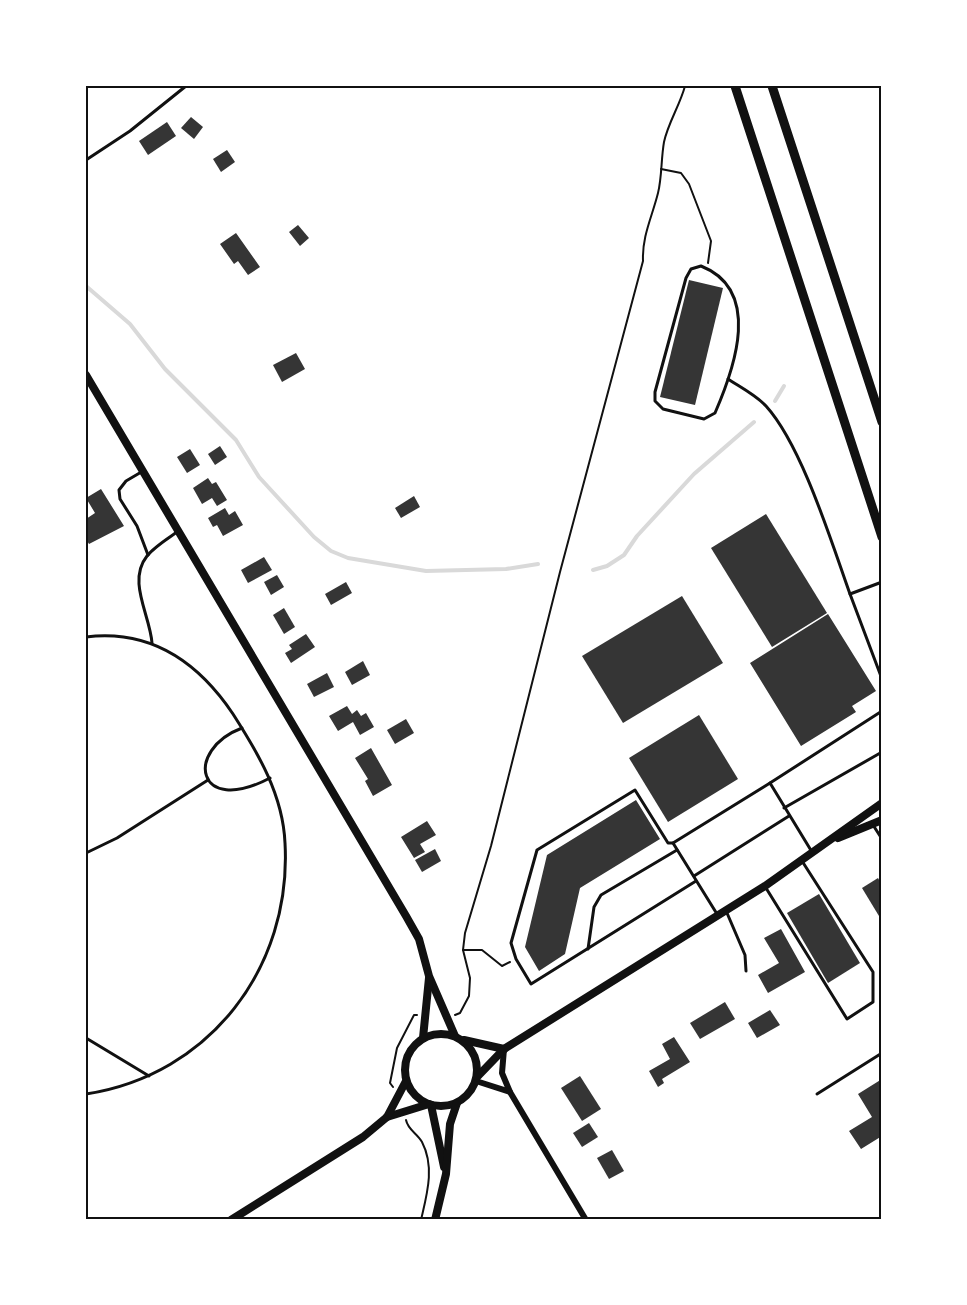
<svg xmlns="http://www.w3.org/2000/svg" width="967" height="1305" viewBox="0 0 967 1305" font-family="'DejaVu Sans',sans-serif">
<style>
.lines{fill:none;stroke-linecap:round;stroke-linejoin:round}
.stream{stroke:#d9d9d9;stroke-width:4}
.building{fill:#353535}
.path{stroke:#111;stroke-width:2}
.service{stroke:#111;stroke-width:3}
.minor{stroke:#111;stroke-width:6}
.tertiary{stroke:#111;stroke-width:8}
.primary{stroke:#111;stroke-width:9}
.neatline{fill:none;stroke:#111;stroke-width:2}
</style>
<rect width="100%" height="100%" fill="#fff"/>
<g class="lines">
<!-- stream -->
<g class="stream">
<path d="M86,286L130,324L165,369L236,440L259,477L314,537L331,551L348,558L426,571L506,569L538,564"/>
<path d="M775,401L784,386"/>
<path d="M593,570L607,566L624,555L637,536L694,474L754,422"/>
</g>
</g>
<!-- building -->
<g class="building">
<path d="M191,117L203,127L194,139L181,128Z"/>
<path d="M167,122L176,136L148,155L139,141Z"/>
<path d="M227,150L235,162L221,172L213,159Z"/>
<path d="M298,225L309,238L300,246L289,232Z"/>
<path d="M236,233L260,267L248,275L238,261L234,264L220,244Z"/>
<path d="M689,280L723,288L695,405L660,397Z"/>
<path d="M296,353L305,369L282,382L273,365Z"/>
<path d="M220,446L227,457L215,465L208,454Z"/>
<path d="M190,449L200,465L187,473L177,457Z"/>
<path d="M208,478L212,484L216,482L227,500L217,506L212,498L202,504L193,488Z"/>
<path d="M101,489L124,526L89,544L86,539V519L95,513L86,498Z"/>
<path d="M414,496L420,507L401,518L395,508Z"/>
<path d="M225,508L229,515L235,511L243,525L223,536L217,525L213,527L208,518Z"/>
<path d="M766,514L827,613L772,647L711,548Z"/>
<path d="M264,557L272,570L248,583L241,570Z"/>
<path d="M277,575L284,587L271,595L264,582Z"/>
<path d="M346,582L352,593L331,605L325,594Z"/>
<path d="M682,596L723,663L623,723L582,656Z"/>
<path d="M284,608L295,627L284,634L273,615Z"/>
<path d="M828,614L876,691L852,706L856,712L801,746L750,663Z"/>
<path d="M306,634L315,647L291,663L285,653L292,649L289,645Z"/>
<path d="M363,661L370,675L352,685L345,672Z"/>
<path d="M327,673L334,687L314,697L307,684Z"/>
<path d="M347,706L352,714L357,710L361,716L366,713L374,727L360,735L353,722L338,731L329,716Z"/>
<path d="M699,715L738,779L668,822L629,758Z"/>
<path d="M406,719L414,733L395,744L387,730Z"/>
<path d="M371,748L392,785L373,796L365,781L368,779L355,758Z"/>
<path d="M636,800L660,839L580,888L565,954L539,971L525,947L547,855Z"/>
<path d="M427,821L436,835L420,844L425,852L414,858L401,837Z"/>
<path d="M435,849L441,861L422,872L415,860Z"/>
<path d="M878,878L882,885V921L862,888Z"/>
<path d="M819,894L860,963L828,983L787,913Z"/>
<path d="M781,929L805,972L768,993L758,975L779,963L764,938Z"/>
<path d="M725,1002L735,1019L700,1039L690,1023Z"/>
<path d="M770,1010L780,1025L757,1038L748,1023Z"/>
<path d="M674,1037L690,1062L662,1079L664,1083L658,1087L649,1071L670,1059L662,1044Z"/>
<path d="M580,1076L601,1109L582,1121L561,1088Z"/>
<path d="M882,1079V1136L861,1149L849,1131L872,1117L858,1094Z"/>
<path d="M589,1123L598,1137L582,1147L573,1133Z"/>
<path d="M612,1150L624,1171L609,1179L597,1158Z"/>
</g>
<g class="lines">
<!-- path -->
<g class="path">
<path d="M661,169L681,173L689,184L711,241L708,263"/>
<path d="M463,950H482L502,966L510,962"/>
<path d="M455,1015L460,1013L469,996L470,978L463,950L465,933L491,846L560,572L643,261C642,236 652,217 658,193C662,177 661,159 664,142C668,123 680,105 685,86"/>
<path d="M393,1087L390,1083L397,1048L414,1015H417"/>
<path d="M406,1120C408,1130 417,1133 422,1142C435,1167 427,1194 421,1220"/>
</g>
<!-- service -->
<g class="service">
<path d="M86,160L130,131L186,86"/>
<path d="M701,266C762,290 735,367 715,413L704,419L663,409L655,401V392L686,278L691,269Z"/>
<path d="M728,379C740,387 756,395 766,406C802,446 831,541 850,594"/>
<path d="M143,471L126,481L119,490L120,499L137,526L148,555"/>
<path d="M882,582L850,594L882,679"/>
<path d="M86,637C151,629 198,662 233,714C258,753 283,795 285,843C292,967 210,1075 86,1094"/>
<path d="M152,643C150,615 127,581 147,556C154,547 167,539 177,532"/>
<path d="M242,728C184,750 196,817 270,778"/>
<path d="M770,783L882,711"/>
<path d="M784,808L882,752"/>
<path d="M873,825L882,839"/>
<path d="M673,843H668L635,790L537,850L511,943L516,959L531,984L696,881"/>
<path d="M86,853L117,838L208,780"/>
<path d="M694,876L789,816"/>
<path d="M766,888L847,1019L873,1002V972L802,861"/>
<path d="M727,913L745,955L746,971"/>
<path d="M717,914L673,843L770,783L812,852"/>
<path d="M588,949L594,907L601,895L677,850"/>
<path d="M86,1038L149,1076"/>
<path d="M817,1094L882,1053"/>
</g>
<!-- minor -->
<g class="minor">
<path d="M504,1049L502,1073L510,1092L586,1220"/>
<path d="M476,1081L510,1092"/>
</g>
<!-- tertiary -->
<g class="tertiary">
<path d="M86,375L406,916L419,939L429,976L455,1036"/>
<path d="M838,838L882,820"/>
<circle cx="441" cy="1070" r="36"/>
<path d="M423,1038L429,978"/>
<path d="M464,1040L504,1049"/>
<path d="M477,1077L504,1049L765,886L882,803"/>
<path d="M431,1105L444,1167"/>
<path d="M387,1117L429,1104"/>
<path d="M231,1220L363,1137L387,1117L406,1081"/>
<path d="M435,1220L446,1174L450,1124L457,1103"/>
</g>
<!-- primary -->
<g class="primary">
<path d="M735,86L882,537"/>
<path d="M772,86L882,422"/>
</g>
</g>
<!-- border -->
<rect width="967" height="1305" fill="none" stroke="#ffffff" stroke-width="174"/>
<rect x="87" y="87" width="793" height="1131" class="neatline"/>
</svg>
